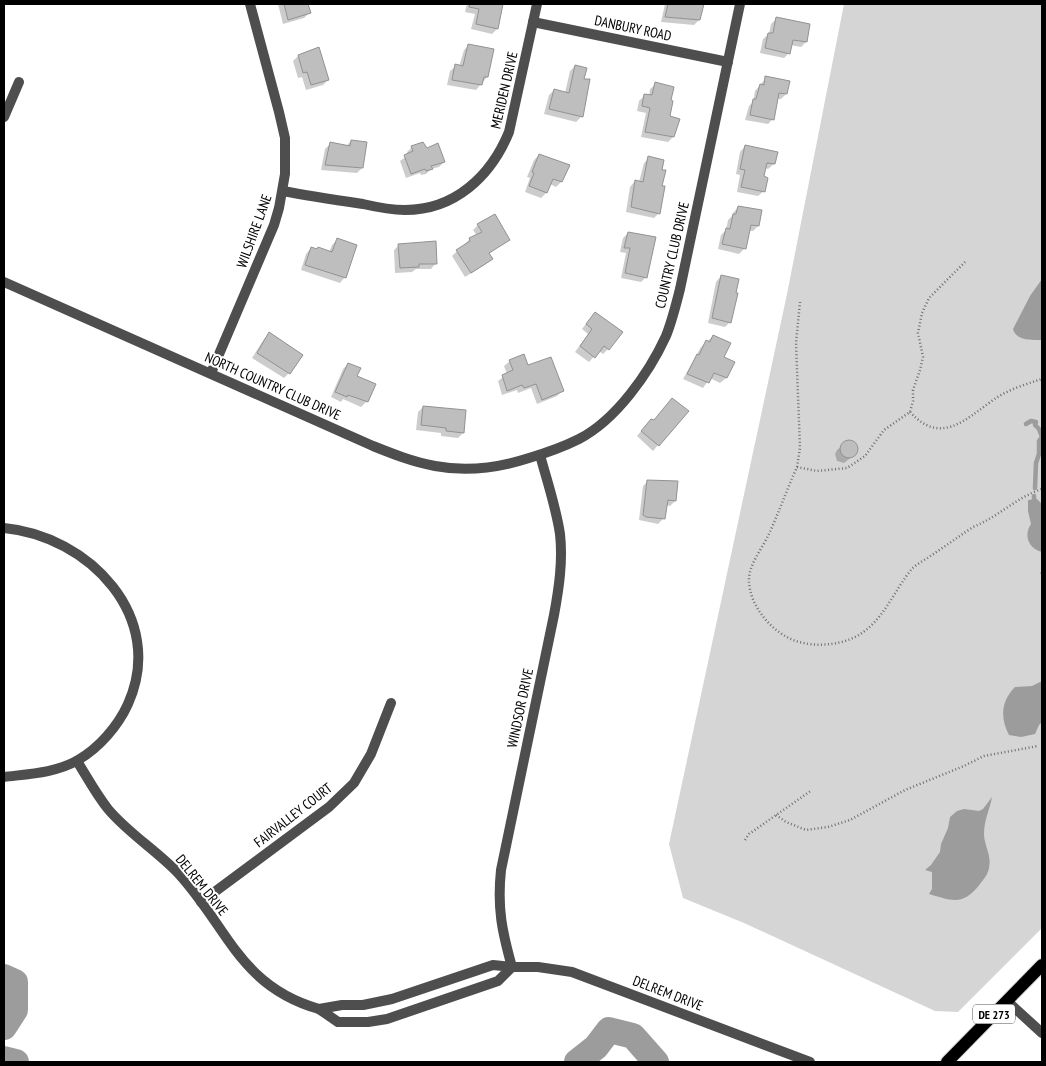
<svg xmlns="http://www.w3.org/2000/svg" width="1046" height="1066" viewBox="0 0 1046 1066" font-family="'PT Sans Narrow',sans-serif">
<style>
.green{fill:#d5d5d5}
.water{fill:#9c9c9c}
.shadow{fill:#0003}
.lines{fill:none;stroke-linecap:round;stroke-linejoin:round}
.stream{stroke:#9c9c9c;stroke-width:4.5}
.river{stroke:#9c9c9c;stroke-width:26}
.building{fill:#bebebe;stroke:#929292}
.primary-casing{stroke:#dbdbdb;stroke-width:14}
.path{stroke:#707070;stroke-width:2.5;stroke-dasharray:1 2.5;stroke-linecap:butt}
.minor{stroke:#4e4e4e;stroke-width:10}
.primary{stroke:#000;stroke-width:12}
.labels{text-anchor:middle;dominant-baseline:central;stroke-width:4;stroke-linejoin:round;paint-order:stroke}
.shield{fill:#fff;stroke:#4c4c4c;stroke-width:1}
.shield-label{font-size:12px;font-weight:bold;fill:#000}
.street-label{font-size:14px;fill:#000;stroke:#fff}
</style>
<rect width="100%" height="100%" fill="#fff"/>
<!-- green -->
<path class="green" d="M844,4H1042V928L958,1012L935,1011L744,923L683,898L669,844L787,294Z"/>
<!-- water -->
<g class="water">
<path d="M1042,279V340C1032,340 1016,341 1013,329L1030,296Z"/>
<path d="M1037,499L1042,504V552C1029,549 1023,536 1031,524L1028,511V500Z"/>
<path d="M1042,681V722L1039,725L1035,734L1021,737L1009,735C1000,718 1001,701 1015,687L1032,686Z"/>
<path d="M992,797C990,809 984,820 984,834C984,845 992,856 989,868C988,874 984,879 980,884C963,906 953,901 929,894L932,889V872L925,870L931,865L940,852L941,844L948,828L950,817L957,811L964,809L979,811L983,809Z"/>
</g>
<!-- shadow -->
<g class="shadow">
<path d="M278,4H307L309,13L304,18L283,24Z"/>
<path d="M467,4H502L497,29L492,34L471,29L475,14L465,12Z"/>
<path d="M665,4H703L699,20L694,25L661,22Z"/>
<path d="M776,19L806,42L801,47L790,45L789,53L784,58L760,53L763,39L769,34L771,24Z"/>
<path d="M469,45L487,77L476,90L447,85L450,71L456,66L459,67L464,50Z"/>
<path d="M298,56L328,80L323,85L306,90L302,77L298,78L293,61Z"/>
<path d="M575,66L583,80L588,81L581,117L576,122L544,114L549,95L554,90L565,93L570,71Z"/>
<path d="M766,78L786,94L781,99H777L773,119L768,124L745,120L749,106L753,102L755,91Z"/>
<path d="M656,84L669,116L673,137L668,142L641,137L646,113L637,111L639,101L645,95L649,96L650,89Z"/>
<path d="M351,141L362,168L357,173L321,170L325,149L330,144L346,146Z"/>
<path d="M745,146L774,164L768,169L765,168L762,177L764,191L758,196L737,192L740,175L736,174L740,152Z"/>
<path d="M412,147L426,150L444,162L439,167L431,169L426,174L421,175L420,173L406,178L400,161L408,155L407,152Z"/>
<path d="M539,155L561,182L556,187L550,184L546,193L541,198L525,192L530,178L527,177L534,160Z"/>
<path d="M649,158L661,171L659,213L654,218L626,212L630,187L635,181L639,182L644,163Z"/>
<path d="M738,207L761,211L758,226L753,231H748L745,248L739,254L718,249L721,235L726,230L728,220L732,216L733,213Z"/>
<path d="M478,225L508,240L489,254L492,259L486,264L465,277L452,256L470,239L477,236L473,230Z"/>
<path d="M628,233L646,277L641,282L621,278L626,253L620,252L623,238Z"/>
<path d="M337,240L345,277L340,283L301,270L306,254L311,248L329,252L332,245Z"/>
<path d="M399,245L436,263L431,269H416L412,272L395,273L394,250Z"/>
<path d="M721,276L730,322L725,327L708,323L716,282Z"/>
<path d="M590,318L608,349L603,354L599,351L589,362L575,352L588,334L582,329Z"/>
<path d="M270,334L289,373L284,378L252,358L264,339Z"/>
<path d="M713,336L722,358L733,363L726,378L720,383L710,378L703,388L683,379L701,347Z"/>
<path d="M510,361L528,366L562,391L557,396L537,404L531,388L518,393L517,390L502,395L498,381L507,374L504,366Z"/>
<path d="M348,364L367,401L361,407L343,399L341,402L331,397L343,369Z"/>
<path d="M423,407L465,411L463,433L458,438L441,436V433L416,430L418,412Z"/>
<path d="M646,425L658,445L653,451L637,436Z"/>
<path d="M847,442L854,444L857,448L854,455L844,463L837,461L835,454L837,450Z"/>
<path d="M648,481L675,501L670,506L666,505L663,519L658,524L639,520L643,486Z"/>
</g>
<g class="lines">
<!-- stream -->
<g class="stream">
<path d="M1026,424L1031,421L1036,422L1035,425L1039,429L1042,437L1039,441V454L1036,463L1035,488"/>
<path d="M1034,499V496"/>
</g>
<!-- river -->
<g class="river">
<path d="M4,977L15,982V1010L4,1027"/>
<path d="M4,1059L16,1062"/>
<path d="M577,1062L596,1047L609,1030L633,1036L656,1062"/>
</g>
</g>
<!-- building -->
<g class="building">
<path d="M284,4H308L311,13L288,20Z"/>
<path d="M470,4H503L498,29L476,24L479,9L469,7Z"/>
<path d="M668,4H704L700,20L665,17Z"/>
<path d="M776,17L810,24L807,42L793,40L790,54L765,48L768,33H773Z"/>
<path d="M468,44L494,49L488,77H484L482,85L452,80L455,64L463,66Z"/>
<path d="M319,47L329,80L311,85L307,72L303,73L298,55Z"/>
<path d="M575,65L587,68L584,79H590L583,117L549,109L554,89L569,93Z"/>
<path d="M765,76L790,81L787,94L779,93L774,120L750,115L753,99H756L760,84L764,85Z"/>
<path d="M655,82L674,87L671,100L673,101L670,116L680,119L674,137L645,132L650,108L642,106L644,94L652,95Z"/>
<path d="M351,140L367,142L363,168L325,165L330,142L350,146Z"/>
<path d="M423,142L427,148L438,143L445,162L431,166L433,169L426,171L425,169L411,174L404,155L413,151L411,146Z"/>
<path d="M745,145L778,152L775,164L767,163L764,176L768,178L765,192L741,187L745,170L740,169Z"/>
<path d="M539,154L570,165L562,182L553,179L547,193L529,186L534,173L532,172Z"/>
<path d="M648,156L664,160L662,170H666L662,186H665L660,214L631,207L635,180L643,182Z"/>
<path d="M738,206L762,210L759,226L751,225L746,249L722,244L726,228L730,229L733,214H736Z"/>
<path d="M495,214L510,240L489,253L493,259L471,273L456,250L470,241L469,238L482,232L477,224Z"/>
<path d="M628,232L656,237L647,278L625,273L630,248H624Z"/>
<path d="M337,238L357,245L346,278L305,265L311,247L317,249L318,247L332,252Z"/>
<path d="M436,241L437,264H419V267L400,268L398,244Z"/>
<path d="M721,275L739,279L736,293H738L731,323L712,318Z"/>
<path d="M595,312L623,332L609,350L604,346L595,358L580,346L592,329L586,324Z"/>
<path d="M269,332L303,355L290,374L257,353Z"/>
<path d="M713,335L731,343L724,357L735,362L727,378L714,373L709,383L687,374L697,354L699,355L706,340L710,342Z"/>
<path d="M524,354L528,365L551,357L564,391L542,400L536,384L524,388L522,385L507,391L502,375L513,370L509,360Z"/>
<path d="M348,363L361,368L357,376L376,384L368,402L348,395L347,397L335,392Z"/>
<path d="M672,398L689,411L659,446L641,431L651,419L654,420Z"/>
<path d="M423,406L466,410L464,433L446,431V428L421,425Z"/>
<circle cx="849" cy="449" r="9"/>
<path d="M647,480L678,481L676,501L668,500L665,519L646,517L643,515Z"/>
</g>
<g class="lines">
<!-- primary casing -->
<g class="primary-casing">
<path id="primary" d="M947,1062L1042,965"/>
</g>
<!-- path -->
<g class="path">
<path d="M800,302L796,343L800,448L797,467C787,489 779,512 769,534C763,547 750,563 749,578C748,605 772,633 796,641C816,648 845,645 862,633C885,617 894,591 911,570C915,565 923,561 929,557C944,547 958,537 973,527C998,517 1017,497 1042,489"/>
<path d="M910,412C940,445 964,421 993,400C1007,390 1026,384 1042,379"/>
<path d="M797,467L817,471L847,468L865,456L884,430L910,412L913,401V390L920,370L923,357L918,333L922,313L929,298L965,262"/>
<path d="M1041,574L1042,573"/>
<path d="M776,815L786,822L806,830L828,827L850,820L905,790L964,766L984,756L1038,746"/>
<path d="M745,840L749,834L812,790"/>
</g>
<!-- minor -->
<g class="minor">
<path d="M533,22L728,62"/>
<path d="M4,117L19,82"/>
<path d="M283,191C309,196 336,200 363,204C376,207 391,210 405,210C455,210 491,176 509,132L537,4"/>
<path d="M4,282L373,446C393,454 413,462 435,466C467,472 498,468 529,458C546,453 563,447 579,439C616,420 649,373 666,336C672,321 676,305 680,289L740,4"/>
<path d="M211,373L274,225L279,208L285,174V138L279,112L250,4"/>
<path d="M540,455C547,481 556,507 560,534C563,561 559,588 554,615L501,870C497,908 502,931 512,967H538L572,972L810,1062"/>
<path d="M4,528C89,536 167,617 128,704C118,726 99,748 78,760C56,773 28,774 4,777"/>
<path d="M77,761C87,777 96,794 108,809C128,833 156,850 178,873C228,927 239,986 319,1009"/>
<path d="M201,902L329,807L354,783L371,754L391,703"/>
<path d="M493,965L512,967L498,981L387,1019L368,1022H338L319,1009L342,1005H363L392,999Z"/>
<path d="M1007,1001L1042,1033"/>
</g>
<!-- primary -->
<use href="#primary" class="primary"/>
</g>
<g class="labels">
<!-- shield labels -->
<rect class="shield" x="973" y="1004.5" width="42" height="19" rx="4"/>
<g class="shield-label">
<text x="994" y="1014">DE 273</text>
</g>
<!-- street labels -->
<g class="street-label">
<text transform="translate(633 28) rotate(12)">DANBURY ROAD</text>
<text transform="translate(504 90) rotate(-77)">MERIDEN DRIVE</text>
<text transform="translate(254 231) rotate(-70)">WILSHIRE LANE</text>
<text transform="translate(672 255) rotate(-77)">COUNTRY CLUB DRIVE</text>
<text transform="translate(273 386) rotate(24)">NORTH COUNTRY CLUB DRIVE</text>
<text transform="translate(520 708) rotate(-78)">WINDSOR DRIVE</text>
<text transform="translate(293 815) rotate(-38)">FAIRVALLEY COURT</text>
<text transform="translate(202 885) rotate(51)">DELREM DRIVE</text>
<text transform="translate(668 993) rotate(21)">DELREM DRIVE</text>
</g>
</g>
<!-- border -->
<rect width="1046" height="1066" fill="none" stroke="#000000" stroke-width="10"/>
</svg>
